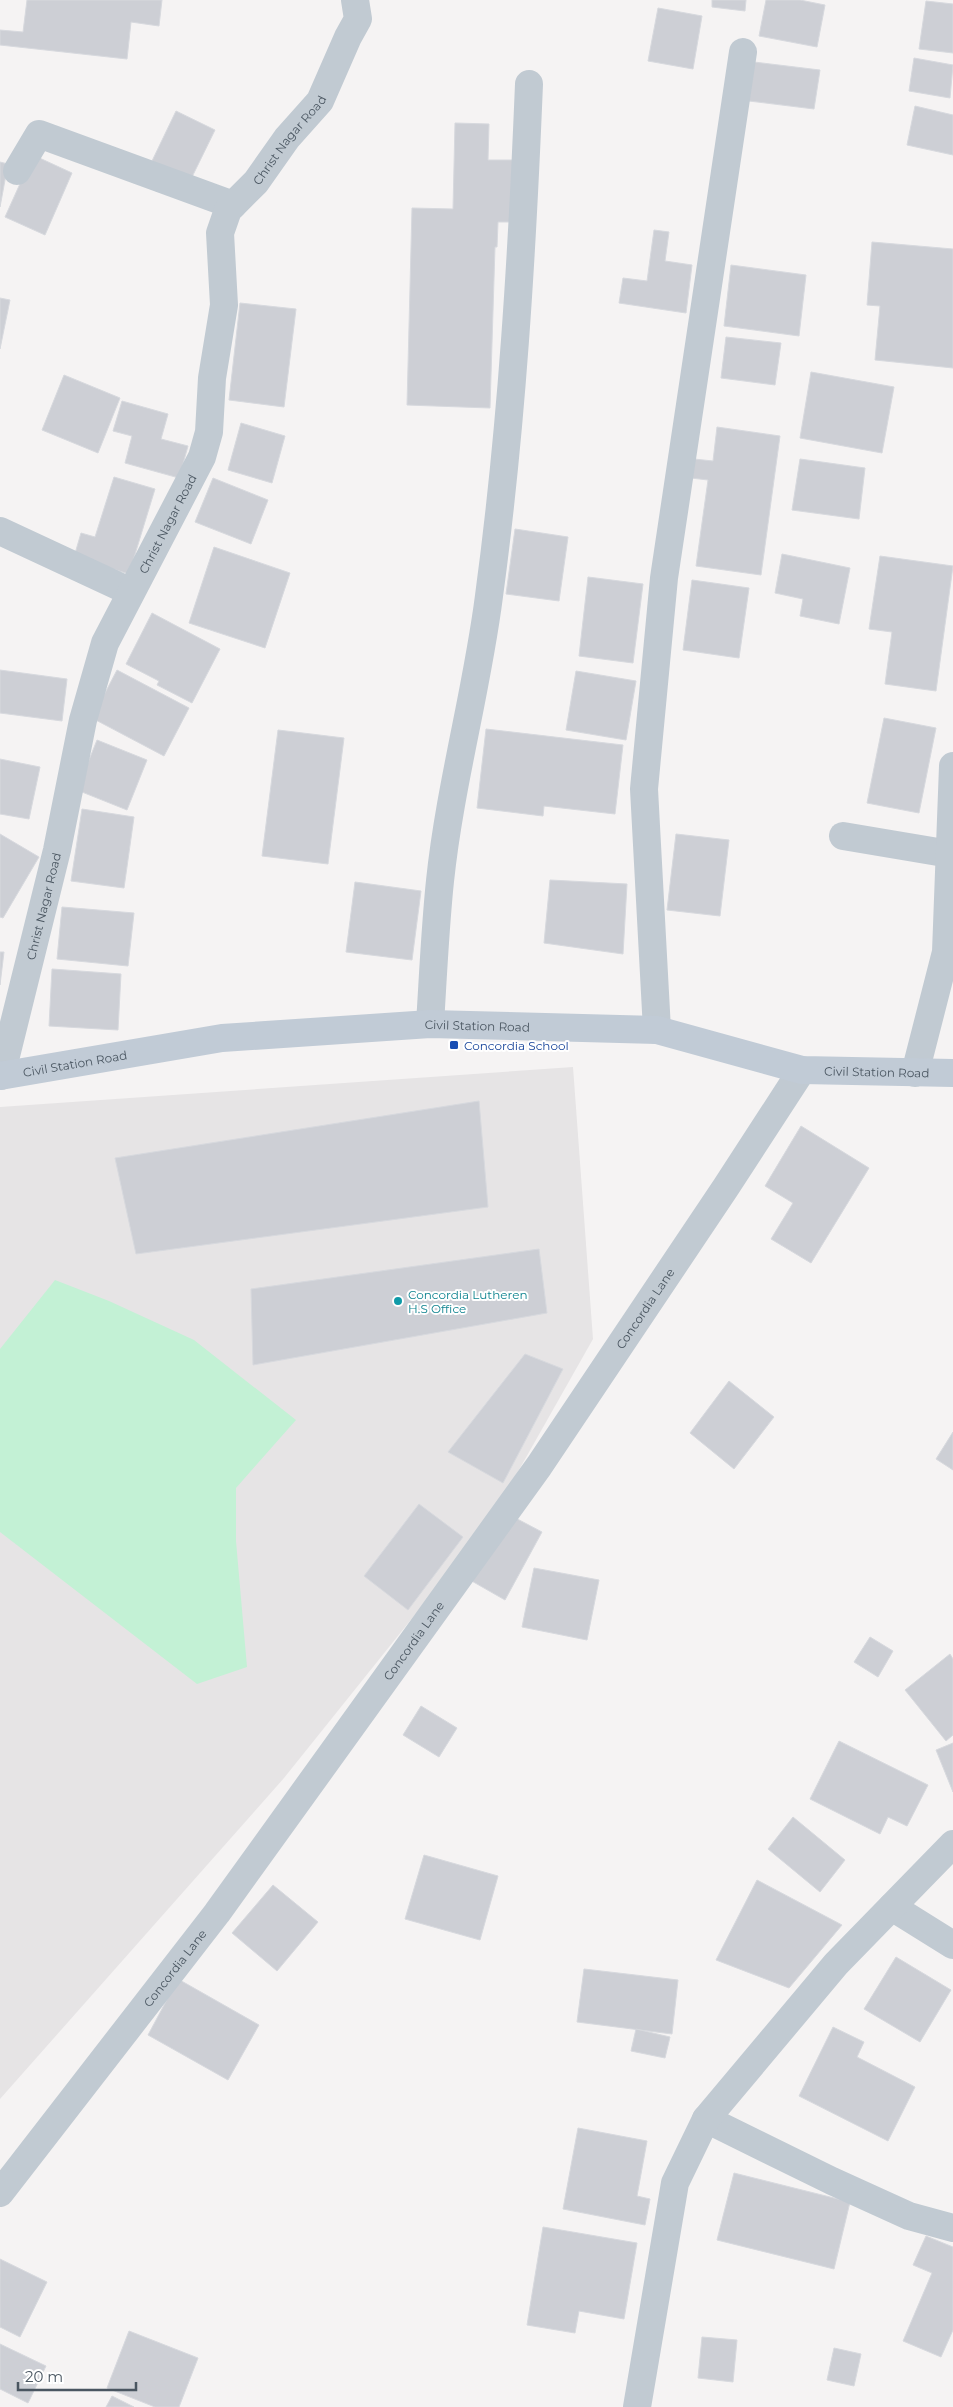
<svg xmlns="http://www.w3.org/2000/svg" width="953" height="2407" viewBox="0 0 953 2407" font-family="Montserrat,sans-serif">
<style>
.education{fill:#e6e4e5}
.green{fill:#c3f1d5}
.building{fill:#cdcfd5;stroke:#d7d9de}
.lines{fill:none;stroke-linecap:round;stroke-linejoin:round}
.street{stroke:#c1cad2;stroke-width:28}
.secondary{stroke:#c1cbd6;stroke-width:28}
.transit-dot{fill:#1a4fb4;stroke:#fff;stroke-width:2}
.culture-dot{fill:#0f9aa8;stroke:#fff;stroke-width:2}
.labels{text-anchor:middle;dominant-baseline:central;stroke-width:4;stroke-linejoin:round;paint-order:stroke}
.street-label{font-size:12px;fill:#4a5661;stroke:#fff}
.transit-label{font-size:12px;fill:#164399;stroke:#fff;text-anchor:start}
.culture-label{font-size:12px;fill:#0d838f;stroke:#fff;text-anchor:start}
</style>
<rect width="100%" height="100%" fill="#f5f3f3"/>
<!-- education -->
<path class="education" d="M573,1067L593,1339L490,1521L284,1778L0,2099V1107Z"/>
<!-- green -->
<path class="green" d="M55,1280L109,1301L194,1340L296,1420L236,1488V1541L247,1667L197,1684L0,1532V1349Z"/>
<!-- building -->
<g class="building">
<path d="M27,0H162L159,26L131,22L127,59L0,45V30L23,32Z"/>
<path d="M712,0H746L745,11L712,7Z"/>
<path d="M766,0H800L825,5L817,47L759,36Z"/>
<path d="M926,1L953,4V53L919,49Z"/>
<path d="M658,8L702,16L693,69L648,61Z"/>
<path d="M914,58L953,65L950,98L909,91Z"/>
<path d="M754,62L820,70L814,109L749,101Z"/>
<path d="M915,106L953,115V155L907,145Z"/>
<path d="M176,111L215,130L191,179L152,161Z"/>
<path d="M455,123L489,124L488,160H514L512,222H498L497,247H495L490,408L407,405L412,208L453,209Z"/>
<path d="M33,155L72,173L45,235L5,217Z"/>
<path d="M0,162L8,164L0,207Z"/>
<path d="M654,230L669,232L665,261L692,265L686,313L619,303L623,278L647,281Z"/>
<path d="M872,242L953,249V368L875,360L880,306L867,305Z"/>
<path d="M731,265L806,275L799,336L724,326Z"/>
<path d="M0,298L10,300L0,349Z"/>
<path d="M240,303L296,309L284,407L229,400Z"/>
<path d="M726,337L781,343L775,385L721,378Z"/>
<path d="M811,372L894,387L882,453L800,438Z"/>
<path d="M64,375L120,398L98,453L42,430Z"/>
<path d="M122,401L168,414L161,439L188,446L179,478L125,463L132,436L113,431Z"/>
<path d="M241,423L285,436L272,483L228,470Z"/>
<path d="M717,427L780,436L761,575L696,566L708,480L691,478L694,459L713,461Z"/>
<path d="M800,459L865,468L859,519L792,510Z"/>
<path d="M114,477L155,489L129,574L74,557L81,533L95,537Z"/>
<path d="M213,478L268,500L251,544L195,522Z"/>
<path d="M515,529L568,537L559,601L506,594Z"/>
<path d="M214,547L290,573L265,648L189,623Z"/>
<path d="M782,554L850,568L839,624L800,616L803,599L775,593Z"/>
<path d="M880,556L953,566L936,691L885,684L892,632L869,629Z"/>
<path d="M588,577L643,584L633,663L579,656Z"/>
<path d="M692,580L749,588L739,658L683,650Z"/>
<path d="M152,613L220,649L192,703L157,685L159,681L126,664Z"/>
<path d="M0,670L67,679L62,721L0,713Z"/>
<path d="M117,670L189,708L164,756L92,718Z"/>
<path d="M576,671L636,681L626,740L566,730Z"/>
<path d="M884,718L936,728L919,813L867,803Z"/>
<path d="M486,729L623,745L615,814L544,806L543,816L477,808Z"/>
<path d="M278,730L344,738L328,864L262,856Z"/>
<path d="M97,740L147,760L127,810L77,790Z"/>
<path d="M0,759L40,767L29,819L0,814Z"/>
<path d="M82,809L134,817L124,888L71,881Z"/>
<path d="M0,834L39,857L3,918L0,917Z"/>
<path d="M676,834L729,840L720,916L667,910Z"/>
<path d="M550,880L627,884L623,954L544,943Z"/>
<path d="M355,882L421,891L412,960L346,952Z"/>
<path d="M62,907L134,913L128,966L57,959Z"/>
<path d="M0,952H4L0,985Z"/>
<path d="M52,969L121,974L118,1030L49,1026Z"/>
<path d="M479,1101L488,1207L136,1254L115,1158Z"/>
<path d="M801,1126L869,1168L811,1263L771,1239L793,1203L765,1186Z"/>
<path d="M539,1249L547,1313L253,1365L251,1289Z"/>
<path d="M525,1354L563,1369L503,1483L448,1452Z"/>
<path d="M729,1381L774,1417L734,1469L690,1433Z"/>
<path d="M953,1432V1470L936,1459Z"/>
<path d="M419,1504L463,1537L408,1610L364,1576Z"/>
<path d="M506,1513L542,1532L505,1600L470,1580Z"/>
<path d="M534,1568L599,1580L587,1640L522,1627Z"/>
<path d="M870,1637L893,1651L878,1677L854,1662Z"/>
<path d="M950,1654L953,1659V1735L946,1741L905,1690Z"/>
<path d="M421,1706L457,1728L439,1757L403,1735Z"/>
<path d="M839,1741L928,1785L907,1826L888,1817L880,1834L810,1799Z"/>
<path d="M953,1743V1792L936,1750Z"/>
<path d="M793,1817L845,1860L820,1892L768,1849Z"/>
<path d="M424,1855L498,1876L480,1940L405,1919Z"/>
<path d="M757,1880L842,1925L789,1988L716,1960Z"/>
<path d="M273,1885L318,1922L277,1971L232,1933Z"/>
<path d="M896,1957L951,1990L920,2042L864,2009Z"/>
<path d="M584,1969L678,1980L672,2034L577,2022Z"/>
<path d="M178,1979L259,2025L228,2080L148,2035Z"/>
<path d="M833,2027L864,2042L857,2057L915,2087L888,2141L799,2096Z"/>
<path d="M636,2029L670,2037L665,2058L631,2051Z"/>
<path d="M578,2128L647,2141L637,2196L650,2199L645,2225L563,2209Z"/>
<path d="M734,2173L850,2202L834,2269L717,2240Z"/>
<path d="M543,2227L637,2243L624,2319L579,2311L575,2333L527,2325Z"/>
<path d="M926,2236L953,2247V2330L941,2357L903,2341L932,2273L913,2265Z"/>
<path d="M0,2259L47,2282L20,2337L0,2327Z"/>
<path d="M129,2331L198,2358L179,2407H155L107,2388Z"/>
<path d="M702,2337L737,2340L733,2382L698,2378Z"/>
<path d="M0,2344L46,2366L28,2403L0,2389Z"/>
<path d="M834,2348L861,2354L854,2386L827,2380Z"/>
<path d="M112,2396L134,2407H106Z"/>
</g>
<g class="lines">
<!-- street -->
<g class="street">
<path d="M17,171L39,134L233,205"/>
<path d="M0,531L131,592"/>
<path d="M843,836L950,854"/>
<path d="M430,1024C433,977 435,929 440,881C450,785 477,691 489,596C512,426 522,255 529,84"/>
<path d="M657,1030L644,789L664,578L743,52"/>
<path d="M915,1073L946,952L953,766"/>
<path id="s1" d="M1,1076L57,850L83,720L105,643L202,457L209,432L212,378L224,305L220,233L228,210L256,182L287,138L320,101L348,37L358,19L355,0"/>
<path d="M892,1907L953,1945"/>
<path d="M706,2119L832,2181L909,2216L953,2228"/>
<path id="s2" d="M0,2193L217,1913L539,1466L726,1187L802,1070"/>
<path d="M637,2407L675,2183L706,2119L836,1964L953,1844"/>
</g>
<!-- secondary -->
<path class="secondary" id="s3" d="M0,1076L222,1038L430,1024L657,1030L802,1070L953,1073"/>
</g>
<!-- markers -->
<rect class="transit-dot" x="449" y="1040" width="10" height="10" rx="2.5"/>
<circle class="culture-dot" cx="398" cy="1301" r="5"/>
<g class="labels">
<!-- street labels -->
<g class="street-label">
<text stroke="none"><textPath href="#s1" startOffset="999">Christ Nagar Road</textPath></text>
<text stroke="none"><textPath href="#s1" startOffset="580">Christ Nagar Road</textPath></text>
<text stroke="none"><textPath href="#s1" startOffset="175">Christ Nagar Road</textPath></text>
<text stroke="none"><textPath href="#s3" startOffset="481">Civil Station Road</textPath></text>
<text stroke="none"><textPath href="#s3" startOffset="76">Civil Station Road</textPath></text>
<text stroke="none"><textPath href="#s3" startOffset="886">Civil Station Road</textPath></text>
<text stroke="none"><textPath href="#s2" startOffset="1095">Concordia Lane</textPath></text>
<text stroke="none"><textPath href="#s2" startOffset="690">Concordia Lane</textPath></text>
<text stroke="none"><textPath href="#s2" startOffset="285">Concordia Lane</textPath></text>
</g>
<!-- transit labels -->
<g class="transit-label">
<text x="464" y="1045">Concordia School</text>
</g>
<!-- culture labels -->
<g class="culture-label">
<text x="408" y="1294">Concordia Lutheren<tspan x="408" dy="14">H.S Office</tspan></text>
</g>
</g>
<!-- scale -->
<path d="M18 2382v8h118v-8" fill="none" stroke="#4a5661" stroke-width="2.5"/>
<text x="25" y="2382" font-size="15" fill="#4a5661" stroke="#ffffff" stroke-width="4" paint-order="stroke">20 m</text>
</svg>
